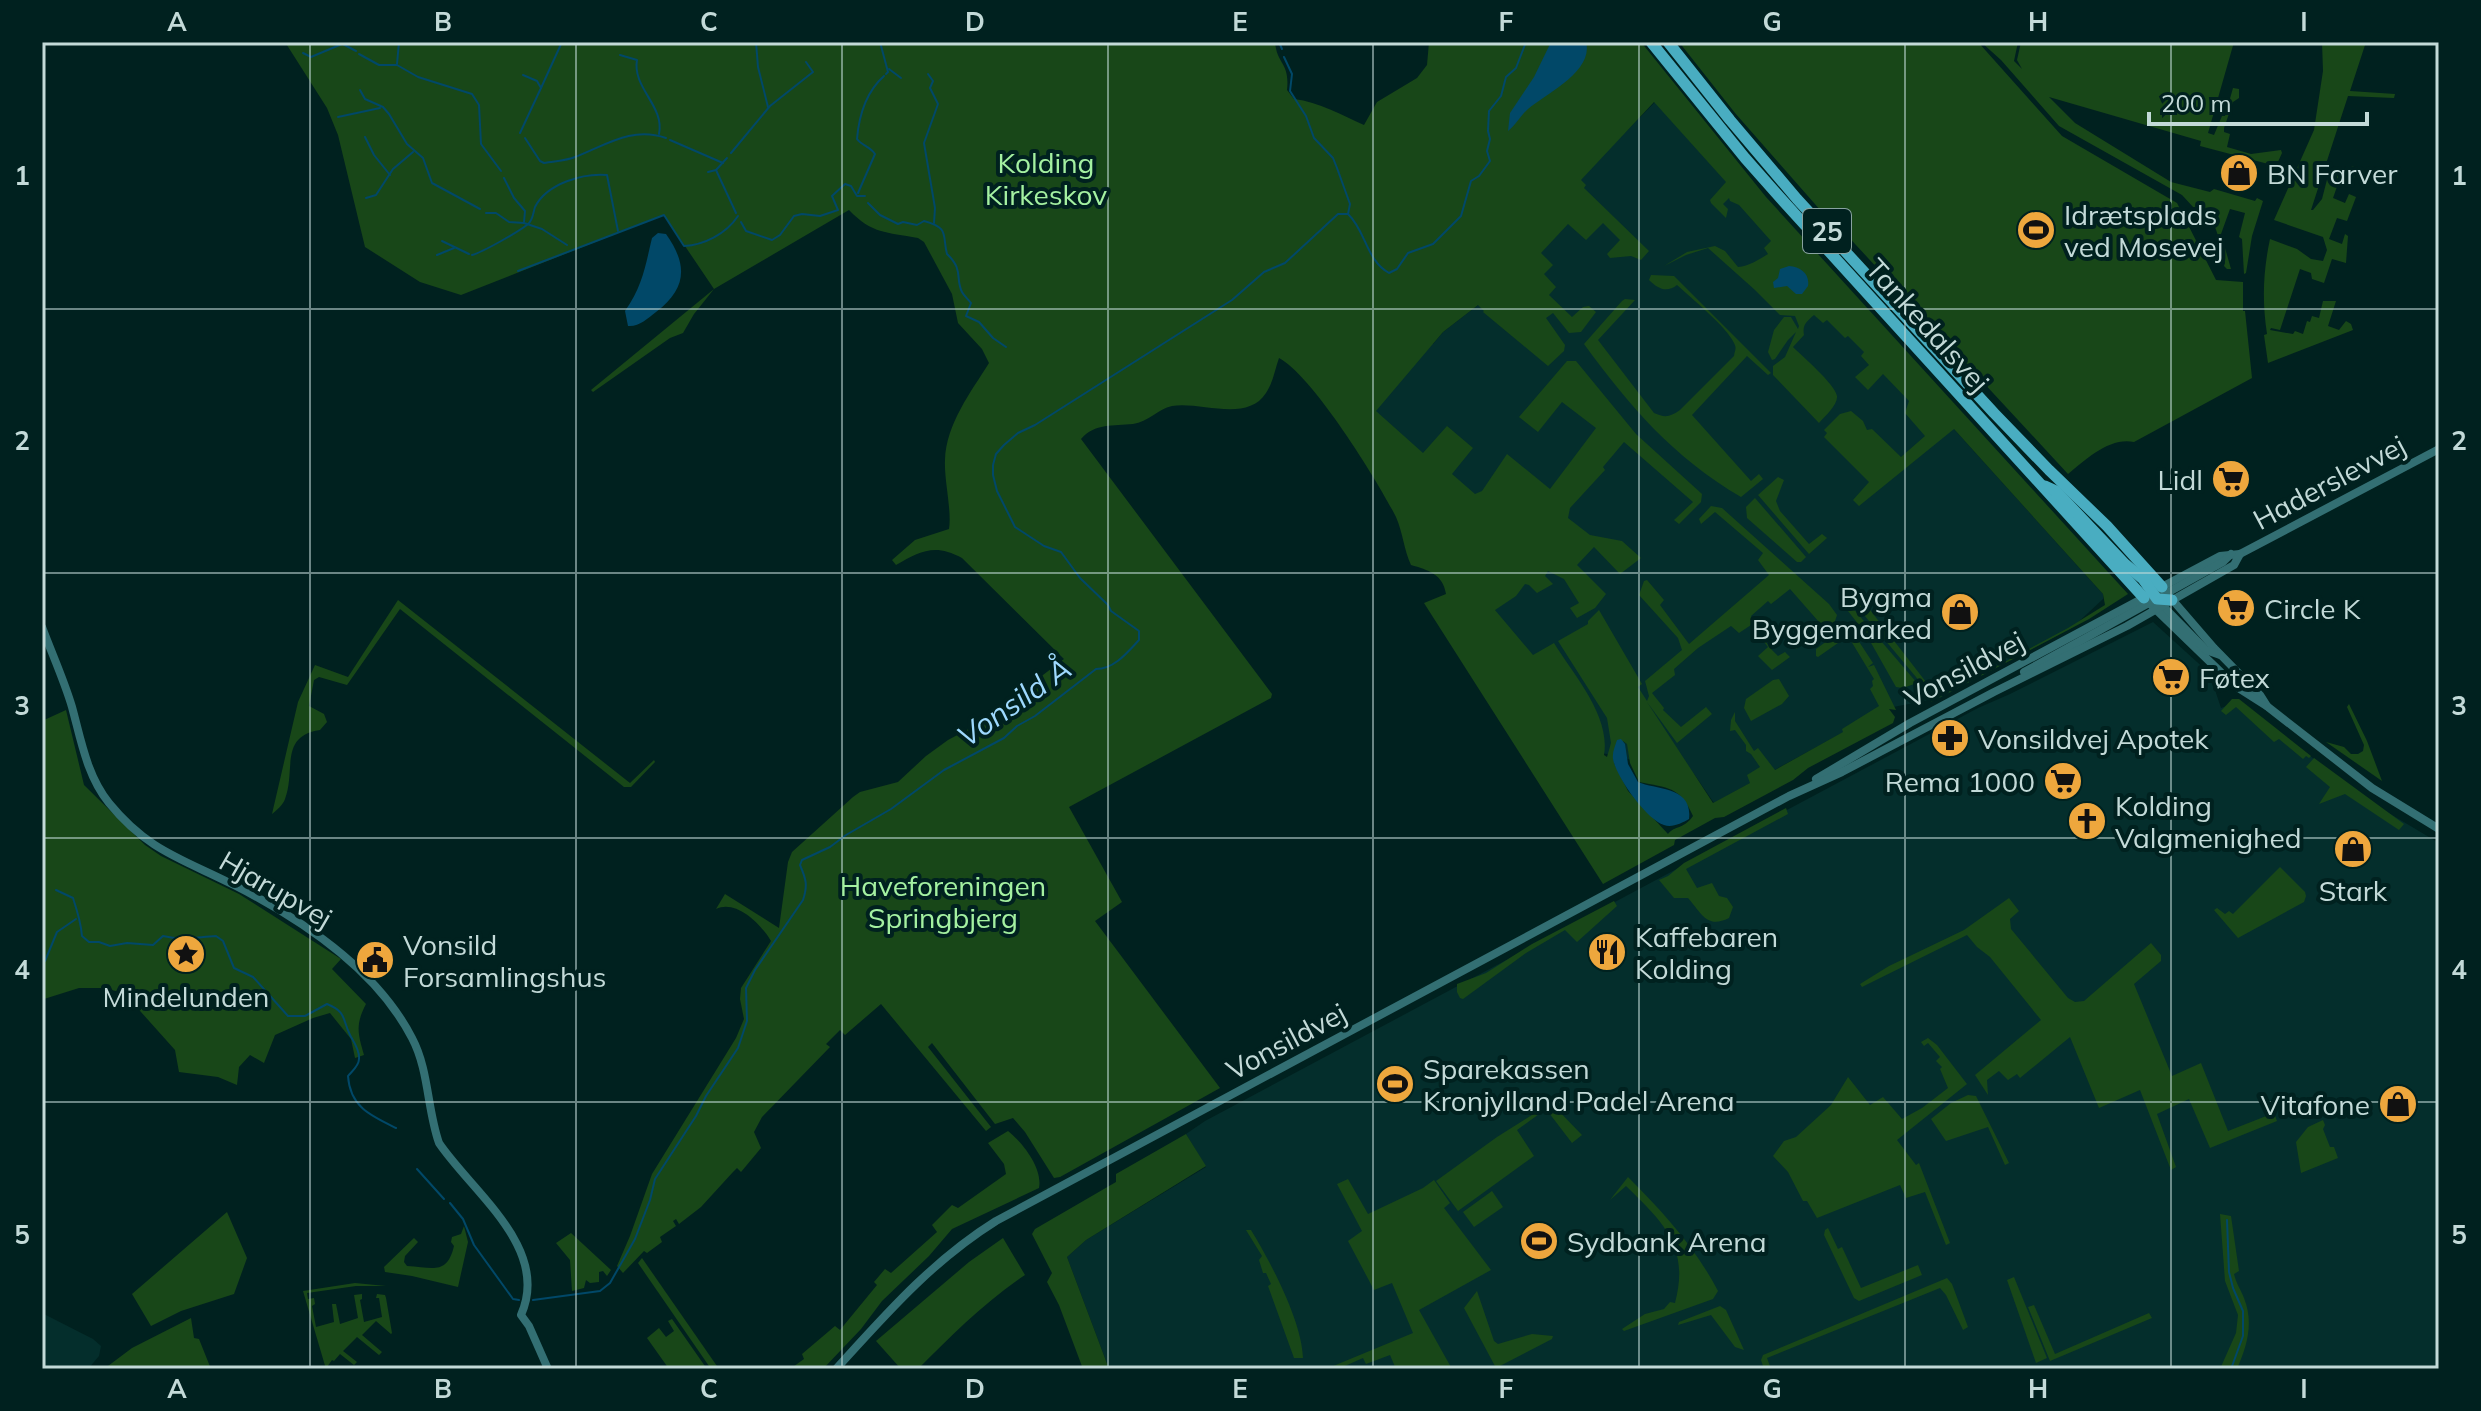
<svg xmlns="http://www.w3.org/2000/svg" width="2481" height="1411" viewBox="0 0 2481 1411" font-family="Mulish,sans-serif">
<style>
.built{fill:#042e2c}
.green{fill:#184718;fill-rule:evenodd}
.water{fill:#014868}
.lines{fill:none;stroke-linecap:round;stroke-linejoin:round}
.stream{stroke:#014868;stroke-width:2}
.secondary{stroke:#336f73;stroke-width:8}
.highway{stroke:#49adc1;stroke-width:11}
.grid{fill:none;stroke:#c3dad8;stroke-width:2;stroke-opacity:0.55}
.labels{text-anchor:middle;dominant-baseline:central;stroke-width:8;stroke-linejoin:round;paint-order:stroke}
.shield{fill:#00211f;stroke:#88a2a0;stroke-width:2}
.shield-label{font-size:26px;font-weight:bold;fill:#c3dad8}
.park-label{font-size:28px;fill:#a4f1a1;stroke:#00211f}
.poi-label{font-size:28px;fill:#c3dad8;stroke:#00211f;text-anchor:start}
.street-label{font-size:28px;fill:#c3dad8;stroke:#00211f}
.water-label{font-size:30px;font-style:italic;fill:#9ed9fe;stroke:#00211f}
.neatline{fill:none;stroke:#c3dad8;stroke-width:3}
.grid-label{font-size:26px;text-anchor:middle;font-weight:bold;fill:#c3dad8}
</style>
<rect width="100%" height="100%" fill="#00211f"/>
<!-- built -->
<g class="built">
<path d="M1655,102L1832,299L1954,429L2103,594V599L2073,627L1940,698L1888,708L1714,803L1694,774L1602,753L1362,433L1419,337L1433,344L1443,332L1478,305L1462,288L1586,172Z"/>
<path d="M2153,622L2219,682L2216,693L2221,708L2240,701L2346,784L2387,812L2439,843V1369H1109L1067,1257L1086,1240L1206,1167L1186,1134L1205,1121L1978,708L2010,694Z"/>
<path d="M42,1313L93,1339L101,1346L99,1356L88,1369H42Z"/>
</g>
<!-- green -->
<g class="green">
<path d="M285,42H1275C1277,65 1290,62 1287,90L1294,99C1319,102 1342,115 1364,125L1377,102L1417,78L1427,65L1429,42H1641L1766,197L2128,594L2089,619L1931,702L1929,697H1939L2068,628L2105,605L2103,594L1954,429L1859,506L1853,500L1869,482L1824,437L1827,433L1824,430L1840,414L1851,411L1863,421L1867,430L1872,429L1901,457L1925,436L1905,413L1909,401L1883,374L1868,390L1855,377L1869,365L1861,356L1864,352L1848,336L1845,338L1827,320L1823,323L1814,315C1807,321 1802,325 1804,335L1793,347C1802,356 1835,384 1837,396C1838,405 1825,416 1819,423L1773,375V366L1785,357L1796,332L1788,340L1775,359L1772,360L1768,352L1774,330L1784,317H1791L1798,329L1799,326L1795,316L1780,315L1755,290L1708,248L1686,255L1664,266L1687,252L1715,246L1725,251L1738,267C1749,266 1758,260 1768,254L1764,248L1771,241L1739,205L1730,201L1729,198L1723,204L1728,209L1726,218L1711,203L1710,200L1726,182L1654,102L1581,180L1586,185L1584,188L1649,251L1641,260L1631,256L1610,258L1607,254L1620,240L1603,223L1586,240L1568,224L1541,253L1553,265L1544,274L1556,287L1549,295L1572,317L1583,307L1589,306L1596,312L1581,332L1569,333L1553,313L1546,318L1565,345L1564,351L1548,366L1483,312L1484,311L1478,305L1443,332L1376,411L1423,453L1447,426L1473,448L1452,474L1475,494L1482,491L1507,454L1550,489L1596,428L1562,402L1538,432L1519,417L1567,361H1576L1636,434L1702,494L1701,502L1679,524L1674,520L1693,502L1624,442L1603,467L1605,470L1570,508L1568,518L1590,535L1622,541L1641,558L1620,574L1594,547L1577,565L1606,594L1595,608L1577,618L1570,608L1579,603L1564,579L1548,571L1545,576L1553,584L1537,593L1529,585L1525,584L1516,596L1495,610L1533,655L1554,643C1573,674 1611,716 1604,755L1607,757L1611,743L1607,718L1558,641L1588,624V621L1599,610L1642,684L1638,687L1647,701L1649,696L1645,681L1682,650L1678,638L1639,595L1644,581L1647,580L1664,600L1660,605L1689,644L1769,575L1758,560L1763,553L1715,512L1701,524L1699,519L1711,506L1722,508L1829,604L1837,615L1834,624L1796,649L1794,646L1818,626L1819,622L1790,589L1771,604L1768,601L1751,616L1769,647L1778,656L1785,652L1790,657L1772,670L1758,656L1768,647L1751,625L1739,633L1731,626L1698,648L1674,669L1675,675L1652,693L1664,708L1663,710L1681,727L1706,707L1712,714L1677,743L1647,702L1713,803L1750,783L1747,775L1760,767L1751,754L1746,751V745L1735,730L1730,731L1731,720L1735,712V721L1754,751L1758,748L1775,770L1843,732L1842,729L1879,706L1870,689L1873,686L1872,681L1874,679L1848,636L1818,657L1816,656V649L1842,630L1854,634L1873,663L1868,667L1874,665L1896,710L1889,709L1895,717L1893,723L1808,768L1793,780L1724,817L1715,818L1675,840L1674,845L1603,884L1424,603L1446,594C1443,574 1428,570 1411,565C1404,550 1403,533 1396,517C1378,481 1312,375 1279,358C1275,369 1273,383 1266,393C1247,423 1200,401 1172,406C1158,409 1148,422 1133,424C1113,426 1095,423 1081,439L1272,694L1271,698L1069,807L1122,902L1095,921L1220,1088L1060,1177L1054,1178L1025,1132L1013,1118L995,1124L932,1043L928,1047L991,1127L986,1131L881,1004L845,1035L840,1030L826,1044L830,1047L762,1117L754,1132L761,1148L741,1172L737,1168L733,1172L701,1207L679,1224L676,1219L673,1221L676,1226L660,1237L662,1242L647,1253L644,1251L623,1273L617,1266L630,1236L652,1174L736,1038L744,1019L740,999L741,988L771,941C761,924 736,899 716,909L725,894L779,928L788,862L792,852L853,797L860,792L898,782L926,756L948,740L980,723L1064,659L962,558C935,543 920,551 896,565L892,560L915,540L949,529C952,511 944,480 945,460C946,424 971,392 989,363L982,349L958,323L952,294L924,242L918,238C886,232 872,234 849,210L714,289L694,314L683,333L670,338L593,392L591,390L714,289L664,215L461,295L420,282L365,247L338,135L327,108ZM1623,741L1627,744L1630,763L1639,782C1668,788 1680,786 1693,816C1683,830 1675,825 1668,834L1628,791L1614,763Z"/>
<path d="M1679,42H1978L2062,136L2177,203L2216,280L2243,282V311H2245L2252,378L2134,442C2110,437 2086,459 2068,474L1843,231L1836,228L1735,113Z"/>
<path d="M1981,42H2018L2014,61L2022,69L2017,60L2021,42H2234L2208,133L2214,135L2222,116H2225L2233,88L2239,89V98L2233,102L2224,128V132L2230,134L2227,147L2251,154L2281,150L2282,153L2277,164L2272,165L2200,146L2201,141L2049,97L2075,123L2171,182L2210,192L2214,189L2255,201L2257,198L2263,201L2252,236L2246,273L2244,274L2242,239L2239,237L2245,213L2230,209L2221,234L2231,269H2227L2224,266L2225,263C2220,245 2217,219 2201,207L2194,208L2182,195L2059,126L2001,60Z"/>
<path d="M2322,42H2366L2350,91L2395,94L2394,98L2348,96L2311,210H2313L2322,199L2330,168L2358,166L2353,182L2340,178L2333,198L2345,203L2349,194L2356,197L2347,221L2337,218L2329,239L2342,244L2345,234L2348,236L2346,263L2332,259L2324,283L2312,279L2311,273L2300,269L2280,330L2271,328L2270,330L2293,334L2295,331L2303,334L2307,321L2310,322L2312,316L2319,318L2323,301H2336L2328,326L2339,330L2346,321L2351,324L2353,330L2268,363L2264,335L2267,334C2262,301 2263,272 2270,239L2297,249L2311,259L2323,261L2327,250L2323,237L2274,220L2314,130L2323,71Z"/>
<path d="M1651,275L1674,276L1771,373L1768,375L1747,356L1692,415L1751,481L1759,474L1763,479L1741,497C1673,457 1630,407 1584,344L1622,301L1625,299L1635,300L1598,340L1654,413C1665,418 1670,417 1680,410L1734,356C1735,349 1737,349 1734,343C1727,327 1691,298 1677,285C1667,293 1658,289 1649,280Z"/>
<path d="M1778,477L1784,480L1776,501L1780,511L1809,544L1822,534L1827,538L1809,554L1758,495Z"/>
<path d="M1755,498L1806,557L1801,562H1797L1747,518L1746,507Z"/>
<path d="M1860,597L1926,682H1927L1921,683L1854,603Z"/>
<path d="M398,600L630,783L654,760L655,762L631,787H624L400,609L347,685L319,677L314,680L309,706L324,714L327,722L320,730C279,736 296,770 285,799C283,805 277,810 272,814L298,702L315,665L348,677Z"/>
<path d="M1851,606L1917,683L1903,688L1896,687L1866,634L1848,611Z"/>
<path d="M1779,679L1789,696L1782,704L1751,721L1744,708L1746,699L1773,680Z"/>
<path d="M2232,699H2239L2311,756L2309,758L2306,756L2303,759L2279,739L2274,742L2236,707L2226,715L2221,711Z"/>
<path d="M2349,704L2367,741L2382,781L2326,742L2344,747L2351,754H2358L2363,751L2364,745L2347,707Z"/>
<path d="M66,710L84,785L145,845L161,856L239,894L341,959L332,969L366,1004C355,1025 358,1034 364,1055L355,1058L351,1039L330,1013L313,1018L275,1035L264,1063L250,1055L239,1067L237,1085L218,1077L179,1072L175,1050L124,993L103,988H79L44,999L42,997V721Z"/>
<path d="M2314,758L2404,824L2399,830L2345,794L2319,804L2330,787L2306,767Z"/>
<path d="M1786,808L1788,814L1686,869L1697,888L1712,883L1719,896L1727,898L1733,907L1729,918C1707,929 1702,914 1688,898H1674L1659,880L1668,876L1684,863Z"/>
<path d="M2280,867L2305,892L2306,896L2304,902L2238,938L2214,910L2217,908L2225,914L2229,911L2233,914Z"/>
<path d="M2009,898L2019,911L2010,919L2011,929L2068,998L2075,1002L2084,1001L2151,943L2161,955V961L2134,984L2172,1076L2201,1063L2228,1131L2274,1113L2277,1121L2210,1148L2189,1099L2157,1114L2176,1167L2171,1170L2140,1090L2099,1108L2070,1037L2020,1078L2017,1074L2008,1080L1999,1071L1987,1080L1988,1095L1975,1075L2041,1020L1990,957L1977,947L1967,935L1862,987L1860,984L1889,966L1964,930Z"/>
<path d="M1614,901L1617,906L1577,942L1565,930L1526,953L1463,999L1460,998L1457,992V984L1486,973L1532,944Z"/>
<path d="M1928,1038L1937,1045L1967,1084L1897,1140L1916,1165L1919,1163L1950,1243L1946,1245L1925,1192L1906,1198L1900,1185L1817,1218L1807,1201H1803L1788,1172L1773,1156L1784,1141L1796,1137L1831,1105L1848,1077L1870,1105L1883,1097L1902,1119L1922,1108L1948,1088L1940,1069L1942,1067L1936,1061L1940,1057L1928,1043L1924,1046L1921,1042Z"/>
<path d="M1968,1095L1976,1096L2009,1163L2005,1165L1988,1127L1946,1141L1931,1119L1951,1103Z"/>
<path d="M1551,1103L1582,1135L1572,1143L1546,1109L1517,1130L1534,1156L1458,1211L1436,1181L1497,1137Z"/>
<path d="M2323,1120L2325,1125L2323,1129L2330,1147H2334L2338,1158L2301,1173L2296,1142L2308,1127Z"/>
<path d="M1008,1131C1022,1142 1043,1168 1039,1188L952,1229L929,1256L882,1301L861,1329L823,1369H790L804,1359L802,1354L835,1326L840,1330L877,1285L874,1282L885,1269L891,1273L937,1232L932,1225L952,1205L958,1208L1006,1174L1004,1164L988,1143Z"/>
<path d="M1186,1134L1206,1166L1086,1240L1067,1257L1109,1369H1083L1059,1305L1047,1282L1052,1273L1032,1234L1035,1229L1116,1182V1174Z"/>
<path d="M1628,1177C1663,1212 1695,1247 1718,1291L1713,1299L1624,1331L1622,1329L1645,1314L1664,1309L1670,1302L1675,1303C1690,1247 1663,1222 1626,1186L1610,1200Z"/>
<path d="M1348,1179L1368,1214L1423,1188L1434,1180L1450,1203L1444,1208L1491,1270L1419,1310L1452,1369H1419L1417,1366L1411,1369H1396L1390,1355L1366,1364L1363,1358L1338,1369H1326L1413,1333L1392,1283L1374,1290L1348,1241L1362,1231L1337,1184Z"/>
<path d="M1492,1191L1503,1207L1474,1227L1463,1212Z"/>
<path d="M227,1212L247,1258L234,1294L181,1311L151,1326L132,1294Z"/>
<path d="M2220,1214L2231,1216L2239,1271L2234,1274C2236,1283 2241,1290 2244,1298C2254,1323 2247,1346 2237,1369H2220L2236,1333L2238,1315L2225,1281Z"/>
<path d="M464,1226L468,1242L458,1287L412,1276L385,1272L384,1267L414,1238L418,1242L405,1256L404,1262L407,1266C432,1267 447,1276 454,1246L451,1242L452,1237L461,1234Z"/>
<path d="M1828,1228L1838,1249L1842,1247L1861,1288L1918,1265L1922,1275L1859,1301L1854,1298L1824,1235L1825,1230Z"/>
<path d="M1246,1230H1251C1270,1261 1302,1321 1303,1358H1294L1268,1286L1271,1284L1266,1273H1263L1259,1260L1262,1256Z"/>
<path d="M571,1233L611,1270L607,1276L603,1271L599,1272V1282L590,1283L586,1280L584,1288L572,1291L570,1260L556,1243Z"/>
<path d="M1003,1238L1025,1275C985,1302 952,1335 918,1369H901L876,1341L969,1262Z"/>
<path d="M642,1258L719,1369H711L638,1263Z"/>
<path d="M2014,1277L2047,1358L2036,1363L2007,1280Z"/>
<path d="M1947,1278L1952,1284L1968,1327L1963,1330L1946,1295L1940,1288L1767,1358L1771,1369H1764L1761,1360L1763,1355Z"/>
<path d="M355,1283L386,1286H356L307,1293L308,1299L314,1298L315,1304L312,1306L316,1327L334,1322L332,1304H336L340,1324L358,1318L354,1295L362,1294V1299L360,1300L364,1322L382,1317L379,1298H376L377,1294L385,1295L386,1298L392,1333L391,1334L376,1321L362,1335L382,1352L379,1355L357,1337L343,1351L357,1362L354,1365L340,1354L334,1361L332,1360L327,1367L329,1369H326L303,1291Z"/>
<path d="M1477,1291L1494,1341L1498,1344L1532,1334L1553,1336L1552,1339L1496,1368L1464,1308Z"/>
<path d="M2034,1305L2055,1354L2149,1313L2152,1318L2050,1361L2028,1307Z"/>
<path d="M1720,1306L1726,1310L1744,1350L1735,1347L1711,1315L1678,1325L1679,1322Z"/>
<path d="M191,1318L194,1338L199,1339L211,1369H104L132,1348Z"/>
<path d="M672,1319L707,1369H669L647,1338L659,1328L666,1337L674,1331L668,1321Z"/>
</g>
<!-- water -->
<g class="water">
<path d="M1551,42H1586C1594,71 1546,94 1528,109C1521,115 1515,126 1508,131L1510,113L1534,77Z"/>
<path d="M658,233L666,234C688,265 687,288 656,312C647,319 639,327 628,326L625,311C643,285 645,267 652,238Z"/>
<path d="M1789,266C1801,267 1810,274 1808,286L1802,294H1796L1787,286L1774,288L1773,282L1778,278L1780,269Z"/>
<path d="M1621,739L1625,744L1628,764L1638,782C1656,790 1693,786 1689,819C1682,823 1672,828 1664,825C1647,820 1616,777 1613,759C1612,753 1615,746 1617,740Z"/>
</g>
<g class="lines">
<!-- stream -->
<g class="stream">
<path d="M339,42L356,51"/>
<path d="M756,42L758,67L768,107"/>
<path d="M880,42L888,72L886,74"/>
<path d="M1279,42L1282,49"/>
<path d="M303,53L311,57L342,44"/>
<path d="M359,54L379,65H397L418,77L472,94L479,105L481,144L501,171"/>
<path d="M620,55L637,60C632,88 665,106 659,134"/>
<path d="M1284,57L1292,74L1290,91L1306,116L1314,138L1333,158L1337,168L1350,204L1348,214C1366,231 1366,260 1389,273L1397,269L1408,253L1433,244L1461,216L1471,181L1479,176L1490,161L1487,151L1490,139L1488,131L1489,111L1501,96L1506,77L1516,68L1526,42"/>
<path d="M397,64L399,42"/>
<path d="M889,69L901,78"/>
<path d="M928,74L933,81L930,88L938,104L924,143L935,208L934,223"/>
<path d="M541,88L562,42"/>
<path d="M360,90L365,99L383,107L389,114L407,144L423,158L432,183L480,209"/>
<path d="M338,117L380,108"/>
<path d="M520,133L541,88L537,81L523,75"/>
<path d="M365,137L374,155L390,175"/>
<path d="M525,138L540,161L544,163C554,161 566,161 575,157C606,145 632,126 666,138"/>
<path d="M670,140L723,163"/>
<path d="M731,153L770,106L813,72L806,62"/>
<path d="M716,170L736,213"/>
<path d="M708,172L716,170L727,158"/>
<path d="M504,178L514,198L525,211L524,222"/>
<path d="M858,193L875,154C870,146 862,146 857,139C859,115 866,92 884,76"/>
<path d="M366,198L376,195L393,169L413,152"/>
<path d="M868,203L880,215L898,224L903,222L917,225L924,221C950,228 942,235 947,254C964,270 955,278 962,292C964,296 968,299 971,303L966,316L979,322L993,338L1006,347"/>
<path d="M486,213H496L509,222L524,223L542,229L567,245"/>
<path d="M741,222L746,231L772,240L780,235L794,216L802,214L820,216L838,210L832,196L845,184L851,186L857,196H865"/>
<path d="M442,241L469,254"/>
<path d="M437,255L454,248"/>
<path d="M472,255C483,252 520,231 528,224C533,220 533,213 535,207C547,183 584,173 607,175L618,231"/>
<path d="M518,271L664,215L684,246C704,245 726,234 738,216"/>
<path d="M56,890L73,898C77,910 81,923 82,936L89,942H99L110,946L127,943L153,945L163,936C182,941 197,937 216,936L223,941L234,968L253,977L288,1016H305L327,1004C347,1012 342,1019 350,1035C353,1041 360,1050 359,1059C359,1066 352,1071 348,1076C350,1107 371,1116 396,1128"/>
<path d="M42,962L45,961L57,932L76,919"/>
<path d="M417,1169L444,1199"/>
<path d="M450,1203L463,1219L474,1245L513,1299L519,1300"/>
<path d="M2227,1220L2229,1272L2233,1288L2243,1311V1336L2231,1369"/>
<path d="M533,1300L600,1291L610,1283L635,1239L650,1200L655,1179L696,1116L706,1096L738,1048L747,1021L746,988L755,970L803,900C808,885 806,879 800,865L802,860L830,847L846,835L891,809L944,770L1004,738L1017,726L1035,716L1096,669C1114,669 1127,653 1139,640V631L1111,611L1108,605L1080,578L1061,552L1044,546L1015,527L997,491L993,475V465L996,454L1004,445L1018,433L1035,425L1232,300L1264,272L1285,263L1338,214H1348"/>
</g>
<!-- secondary -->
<g class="secondary">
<path d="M2158,589L2220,556L2240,554L2439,449"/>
<path d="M2170,597L2214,648L2260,695L2267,706"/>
<path d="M2144,598L2235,686L2268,707L2372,788L2439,829"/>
<path d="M2159,602L2206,650L2220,655"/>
<path d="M42,627C52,654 64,680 72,707C81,740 87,776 109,803C148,851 183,859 234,885C301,919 377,970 412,1038C429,1070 427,1109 439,1143C472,1192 551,1248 521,1315L529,1326L548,1369"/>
<path d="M2024,672L2223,562L2231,554"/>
<path d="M1816,779L1910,723L2147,596"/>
<path d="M836,1369C886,1314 932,1261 996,1221L1789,796L1842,772L1994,692L2127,626L2234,565L2240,554"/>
</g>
<!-- highway -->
<g class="highway">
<path d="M1651,42L1745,158L1784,202L2144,598"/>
<path d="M1668,42L1730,120L1797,199L1994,413L2049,470L2107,526L2162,587"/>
<path d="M2045,486L2056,491L2125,564L2143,579L2157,599L2172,600"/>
</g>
</g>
<!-- grid -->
<path class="grid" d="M310,42V1369M576,42V1369M842,42V1369M1108,42V1369M1373,42V1369M1639,42V1369M1905,42V1369M2171,42V1369M42,309H2439M42,573H2439M42,838H2439M42,1102H2439"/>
<!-- icons -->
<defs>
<g id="shop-disc" transform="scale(2)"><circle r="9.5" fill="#eea73d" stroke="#00211f"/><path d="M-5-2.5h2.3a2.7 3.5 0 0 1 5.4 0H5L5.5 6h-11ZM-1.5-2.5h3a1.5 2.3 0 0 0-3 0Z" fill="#111"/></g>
<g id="stadium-disc" transform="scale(2)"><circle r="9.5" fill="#eea73d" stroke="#00211f"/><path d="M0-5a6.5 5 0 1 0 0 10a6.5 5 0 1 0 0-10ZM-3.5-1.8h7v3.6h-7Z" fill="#111"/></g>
<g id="supermarket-disc" transform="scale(2)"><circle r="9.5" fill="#eea73d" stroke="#00211f"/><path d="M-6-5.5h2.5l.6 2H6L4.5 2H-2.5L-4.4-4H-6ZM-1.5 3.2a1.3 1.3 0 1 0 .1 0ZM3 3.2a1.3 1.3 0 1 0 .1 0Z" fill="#111"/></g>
<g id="pharmacy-disc" transform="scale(2)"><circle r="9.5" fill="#eea73d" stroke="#00211f"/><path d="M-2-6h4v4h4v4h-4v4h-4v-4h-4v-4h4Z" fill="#111"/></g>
<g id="church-disc" transform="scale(2)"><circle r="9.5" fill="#eea73d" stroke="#00211f"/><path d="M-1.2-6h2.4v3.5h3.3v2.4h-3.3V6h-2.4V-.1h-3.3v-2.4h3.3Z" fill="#111"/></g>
<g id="restaurant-disc" transform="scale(2)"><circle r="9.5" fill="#eea73d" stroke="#00211f"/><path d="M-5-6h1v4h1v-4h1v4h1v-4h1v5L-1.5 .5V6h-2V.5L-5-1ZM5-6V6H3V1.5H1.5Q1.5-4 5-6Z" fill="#111"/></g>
<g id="sight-disc" transform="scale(2)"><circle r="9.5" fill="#eea73d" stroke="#00211f"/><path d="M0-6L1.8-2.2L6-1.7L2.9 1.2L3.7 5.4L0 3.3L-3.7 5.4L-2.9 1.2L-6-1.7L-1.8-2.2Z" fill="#111"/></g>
<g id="civic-disc" transform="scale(2)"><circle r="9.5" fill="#eea73d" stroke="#00211f"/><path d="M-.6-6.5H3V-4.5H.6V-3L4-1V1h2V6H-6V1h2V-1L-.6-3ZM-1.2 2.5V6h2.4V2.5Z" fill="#111"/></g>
</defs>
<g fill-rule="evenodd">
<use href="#shop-disc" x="2239" y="173"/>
<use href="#stadium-disc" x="2036" y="230"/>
<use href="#supermarket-disc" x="2231" y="479"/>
<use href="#supermarket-disc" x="2236" y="608"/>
<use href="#shop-disc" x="1960" y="612"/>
<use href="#supermarket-disc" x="2171" y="677"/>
<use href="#pharmacy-disc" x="1950" y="738"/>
<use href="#supermarket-disc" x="2063" y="781"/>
<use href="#church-disc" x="2087" y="821"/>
<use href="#shop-disc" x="2353" y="849"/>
<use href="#restaurant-disc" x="1607" y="952"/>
<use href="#sight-disc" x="186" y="954"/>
<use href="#civic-disc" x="375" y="960"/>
<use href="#stadium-disc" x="1395" y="1084"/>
<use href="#shop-disc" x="2398" y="1104"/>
<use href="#stadium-disc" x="1539" y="1241"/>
</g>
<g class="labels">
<!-- shield labels -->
<rect class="shield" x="1803" y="209" width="48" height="44" rx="6"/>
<g class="shield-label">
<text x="1827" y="231">25</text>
</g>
<!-- park labels -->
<g class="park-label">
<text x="1046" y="162">Kolding<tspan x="1046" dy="32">Kirkeskov</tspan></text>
<text x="943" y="885">Haveforeningen<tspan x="943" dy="32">Springbjerg</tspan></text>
</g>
<!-- poi labels -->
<g class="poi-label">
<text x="2267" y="173">BN Farver</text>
<text x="2064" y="214">Idrætsplads<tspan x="2064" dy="32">ved Mosevej</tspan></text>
<text x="2203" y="479" text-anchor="end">Lidl</text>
<text x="1932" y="596" text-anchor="end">Bygma<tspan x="1932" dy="32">Byggemarked</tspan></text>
<text x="2264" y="608">Circle K</text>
<text x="2199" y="677">Føtex</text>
<text x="1978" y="738">Vonsildvej Apotek</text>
<text x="2035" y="781" text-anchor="end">Rema 1000</text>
<text x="2115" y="805">Kolding<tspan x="2115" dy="32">Valgmenighed</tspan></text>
<text x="2353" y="890" text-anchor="middle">Stark</text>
<text x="1635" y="936">Kaffebaren<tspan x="1635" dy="32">Kolding</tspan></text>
<text x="403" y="944">Vonsild<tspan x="403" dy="32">Forsamlingshus</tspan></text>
<text x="186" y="996" text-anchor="middle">Mindelunden</text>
<text x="1423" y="1068">Sparekassen<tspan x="1423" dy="32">Kronjylland Padel Arena</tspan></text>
<text x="2370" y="1104" text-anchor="end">Vitafone</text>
<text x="1567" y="1241">Sydbank Arena</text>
</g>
<!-- street labels -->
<g class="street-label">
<text transform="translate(1928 325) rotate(48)">Tankedalsvej</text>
<text transform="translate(2329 482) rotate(-28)">Haderslevvej</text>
<text transform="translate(1964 669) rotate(-28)">Vonsildvej</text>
<text transform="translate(276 889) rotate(30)">Hjarupvej</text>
<text transform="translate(1286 1041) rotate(-28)">Vonsildvej</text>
</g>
<!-- water labels -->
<g class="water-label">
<text transform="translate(1014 702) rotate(-35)">Vonsild Å</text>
</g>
</g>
<!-- border -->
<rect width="2481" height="1411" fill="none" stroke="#00211f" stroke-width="88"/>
<!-- scale -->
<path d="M2149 112v12h218v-12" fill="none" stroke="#c3dad8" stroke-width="4"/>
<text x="2161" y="112" font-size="24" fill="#c3dad8" stroke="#00211f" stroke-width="6" paint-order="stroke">200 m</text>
<rect x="44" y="44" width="2393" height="1323" class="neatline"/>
<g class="grid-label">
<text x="177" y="31">A</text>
<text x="443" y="31">B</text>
<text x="709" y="31">C</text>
<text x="975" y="31">D</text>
<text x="1240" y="31">E</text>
<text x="1506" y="31">F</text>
<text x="1772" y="31">G</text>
<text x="2038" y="31">H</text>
<text x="2304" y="31">I</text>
<text x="22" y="185">1</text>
<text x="2459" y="185">1</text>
<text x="22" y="450">2</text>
<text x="2459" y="450">2</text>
<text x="22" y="715">3</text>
<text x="2459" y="715">3</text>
<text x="22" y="979">4</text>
<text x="2459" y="979">4</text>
<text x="22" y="1244">5</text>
<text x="2459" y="1244">5</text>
<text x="177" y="1398">A</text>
<text x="443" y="1398">B</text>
<text x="709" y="1398">C</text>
<text x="975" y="1398">D</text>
<text x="1240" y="1398">E</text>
<text x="1506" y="1398">F</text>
<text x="1772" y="1398">G</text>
<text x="2038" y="1398">H</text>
<text x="2304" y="1398">I</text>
</g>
</svg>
